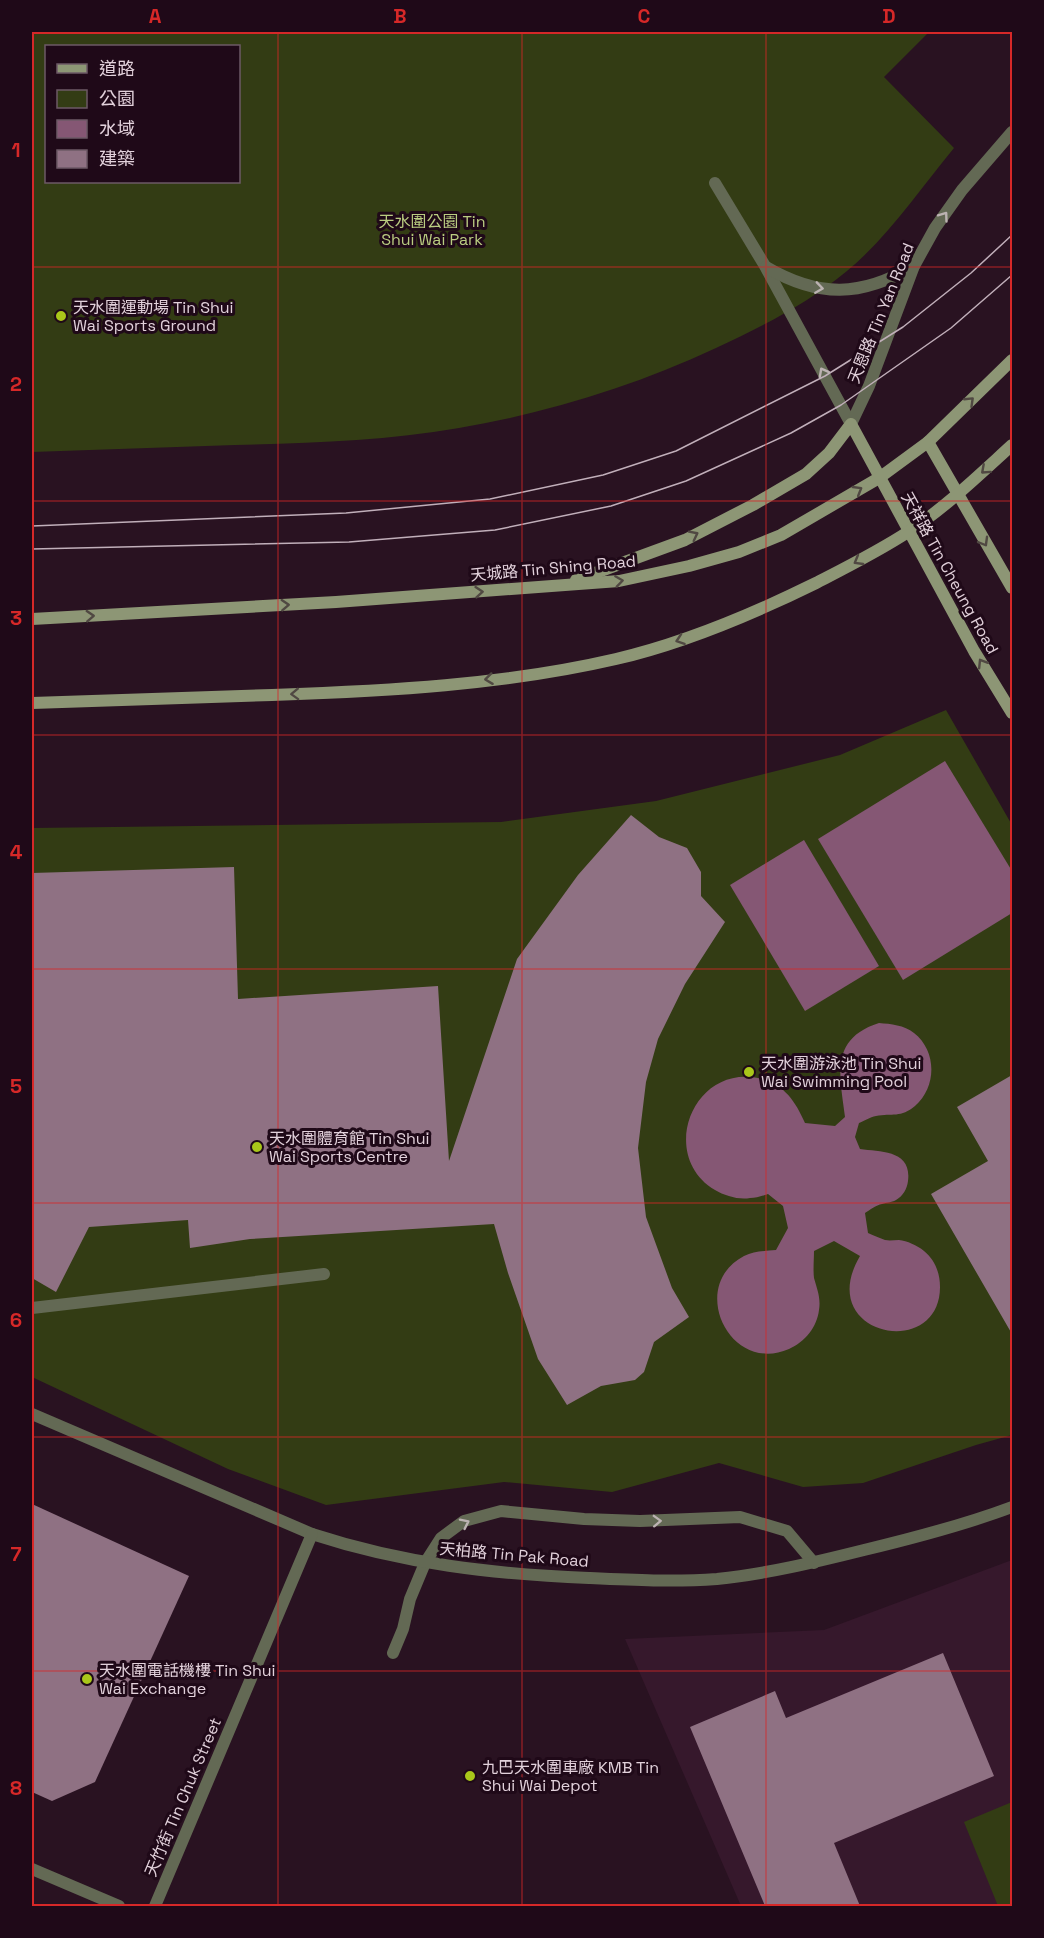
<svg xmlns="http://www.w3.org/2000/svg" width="1044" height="1938" viewBox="0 0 1044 1938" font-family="'Space Grotesk','Noto Sans TC',sans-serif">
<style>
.built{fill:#36182c}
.green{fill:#333c14;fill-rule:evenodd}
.water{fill:#855774}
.building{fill:#8f7183}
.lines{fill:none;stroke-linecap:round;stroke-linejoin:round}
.lane{stroke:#636954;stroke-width:12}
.street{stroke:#636954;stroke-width:12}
.secondary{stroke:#8d9675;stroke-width:12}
.tram{stroke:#c1afba;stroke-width:1.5}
.oneway{stroke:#bcb2b2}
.oneway2{stroke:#504842}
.grid{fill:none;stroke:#d62828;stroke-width:1.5;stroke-opacity:0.55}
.poi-dot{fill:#a9c71a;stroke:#1f0918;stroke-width:2}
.labels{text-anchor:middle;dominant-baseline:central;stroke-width:6;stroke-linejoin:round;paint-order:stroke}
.park-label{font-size:16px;fill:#bacd81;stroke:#1f0918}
.poi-label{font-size:16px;fill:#e2d1db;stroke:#1f0918;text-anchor:start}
.street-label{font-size:16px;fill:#e2d1db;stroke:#1f0918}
.neatline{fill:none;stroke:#d62828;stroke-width:2}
.grid-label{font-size:20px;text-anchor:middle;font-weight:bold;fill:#d62828}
</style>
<rect width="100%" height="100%" fill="#291221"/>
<!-- built -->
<path class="built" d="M1012,1560V1906H741L625,1639L824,1630Z"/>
<!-- green -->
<g class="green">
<path d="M32,32H929L884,77L954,148C920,189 889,236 847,271C807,304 763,326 716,348C635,386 547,413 459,428C385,441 310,443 235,445C167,447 99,450 32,452ZM46,46H238V182H46Z"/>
<path d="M946,710L1012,825V1435L976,1445L863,1483L803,1487L719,1463L612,1492L504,1482L326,1505L228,1469L32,1377V828L501,822L656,801L840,755Z"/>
<path d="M1012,1802V1906H998L964,1822Z"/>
</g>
<!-- water -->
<g class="water">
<path d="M945,761L1012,871V913L903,980L818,839Z"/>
<path d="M804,840L879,966L805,1011L730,885Z"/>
<path d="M879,1023C891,1024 904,1025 914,1033C937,1051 937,1087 915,1106C901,1118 892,1113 876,1116C870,1117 864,1121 859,1123L855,1137L860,1149C881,1152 912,1150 908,1181C907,1189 903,1196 896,1200C891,1203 887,1202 882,1204C876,1205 870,1210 865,1213L868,1233C873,1235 879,1238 885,1240C890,1241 894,1240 899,1240C907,1241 917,1245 924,1251C935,1260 940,1273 940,1287C940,1361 813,1336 860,1256L834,1241L814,1251C814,1259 813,1270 814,1278C817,1289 821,1298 819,1310C817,1327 805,1342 789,1349C730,1375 687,1286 744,1256C754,1251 765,1251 776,1250L788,1228L783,1206L768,1194C762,1196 756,1198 750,1198C739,1200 725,1196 715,1190C658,1156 692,1065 758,1078C783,1083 795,1100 805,1123L835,1126L845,1117C840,1076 829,1039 879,1023Z"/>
</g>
<!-- building -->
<g class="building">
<path d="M631,815L659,837L687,848L701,872V896L725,922L685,984L658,1039L646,1082L638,1148L646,1217L672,1288L689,1317L654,1342L644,1372L635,1380L601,1386L567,1405L538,1359L508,1273L494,1224L250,1239L190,1248L188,1220L89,1227L56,1292L32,1278V873L234,867L238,999L438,986L449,1161L517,959L578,875Z"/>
<path d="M1012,1075V1334L931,1194L988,1161L957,1107Z"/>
<path d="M32,1504L189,1576L95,1782L52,1801L32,1792Z"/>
<path d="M943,1653L994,1776L834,1843L860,1906H765L690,1727L775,1691L786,1718Z"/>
</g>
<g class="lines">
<!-- lane -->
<g class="lane">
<path d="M715,183L765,266L851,424"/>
<path d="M766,267C819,298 861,297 914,266"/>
<path d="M32,1308L324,1274"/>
<path d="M393,1653L403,1629L410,1599L425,1563L441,1538L464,1521L501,1511L584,1519L640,1521L740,1517L787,1531L814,1563"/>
</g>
<!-- street -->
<g class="street">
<path d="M851,424L869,386L914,266L935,228L962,190L1012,132"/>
<path d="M32,1414L312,1534C404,1564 493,1574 589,1578C632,1580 674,1582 717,1579C766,1574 816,1562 864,1550C914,1538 964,1525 1012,1507"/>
<path d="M32,1869L119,1906"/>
<path d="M155,1906L312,1534"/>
</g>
<!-- secondary -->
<g class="secondary">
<path d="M928,442L1012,588"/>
<path d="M576,580L685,540L753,505L806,474L829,453L851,424L974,651L1012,713"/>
<path d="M32,619L336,602L619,581L689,566L739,552L781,535L879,478L928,442L1012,360"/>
<path d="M32,703C112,700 192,698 272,695C387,691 504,685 616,659C685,643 753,614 816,583C847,567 879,551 908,532C946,507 979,475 1012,445"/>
</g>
<!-- tram -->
<g class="tram">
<path d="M32,526L346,513L490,499L603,475L676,451L825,376L903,327L971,273L1012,235"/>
<path d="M32,549L349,542L495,530L611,506L686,481L791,433L841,405L951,328L1012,275"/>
</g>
</g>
<!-- one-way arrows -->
<defs><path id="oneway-chevron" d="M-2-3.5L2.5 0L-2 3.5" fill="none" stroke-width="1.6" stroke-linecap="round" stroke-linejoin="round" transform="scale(1.5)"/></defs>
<g class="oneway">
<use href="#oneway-chevron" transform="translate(944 216) rotate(-54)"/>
<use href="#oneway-chevron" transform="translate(819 288) rotate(8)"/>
<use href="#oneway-chevron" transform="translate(823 372) rotate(-118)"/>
<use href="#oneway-chevron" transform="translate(657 1521) rotate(-2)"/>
<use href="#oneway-chevron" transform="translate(465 1523) rotate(-26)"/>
</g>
<g class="oneway2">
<use href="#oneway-chevron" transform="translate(970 401) rotate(-44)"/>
<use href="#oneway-chevron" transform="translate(985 470) rotate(138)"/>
<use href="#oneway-chevron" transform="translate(858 490) rotate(-31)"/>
<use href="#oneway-chevron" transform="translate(694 535) rotate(-27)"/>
<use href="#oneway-chevron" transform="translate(984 542) rotate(60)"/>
<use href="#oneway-chevron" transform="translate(858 561) rotate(150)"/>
<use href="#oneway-chevron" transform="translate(619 581) rotate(-8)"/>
<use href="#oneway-chevron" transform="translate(479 592) rotate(-5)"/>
<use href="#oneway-chevron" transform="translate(285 605) rotate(-3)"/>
<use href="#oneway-chevron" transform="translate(90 616) rotate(-3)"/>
<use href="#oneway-chevron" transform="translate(680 640) rotate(161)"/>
<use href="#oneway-chevron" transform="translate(982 663) rotate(-122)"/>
<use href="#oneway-chevron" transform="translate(489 679) rotate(173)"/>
<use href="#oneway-chevron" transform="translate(295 694) rotate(178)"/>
</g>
<!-- grid -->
<path class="grid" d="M278,32V1906M522,32V1906M766,32V1906M32,267H1012M32,501H1012M32,735H1012M32,969H1012M32,1203H1012M32,1437H1012M32,1671H1012"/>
<!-- markers -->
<g class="poi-dot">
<circle cx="61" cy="316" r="6"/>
<circle cx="749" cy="1072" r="6"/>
<circle cx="257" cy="1147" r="6"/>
<circle cx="87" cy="1679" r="6"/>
<circle cx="470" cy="1776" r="6"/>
</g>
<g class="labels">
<!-- park labels -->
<g class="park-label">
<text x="432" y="221">天水圍公園 Tin<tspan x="432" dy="18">Shui Wai Park</tspan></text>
</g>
<!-- poi labels -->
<g class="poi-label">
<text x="73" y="307">天水圍運動場 Tin Shui<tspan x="73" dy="18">Wai Sports Ground</tspan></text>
<text x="761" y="1063">天水圍游泳池 Tin Shui<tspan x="761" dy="18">Wai Swimming Pool</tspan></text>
<text x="269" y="1138">天水圍體育館 Tin Shui<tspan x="269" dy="18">Wai Sports Centre</tspan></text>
<text x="99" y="1670">天水圍電話機樓 Tin Shui<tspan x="99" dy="18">Wai Exchange</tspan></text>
<text x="482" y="1767">九巴天水圍車廠 KMB Tin<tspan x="482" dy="18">Shui Wai Depot</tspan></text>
</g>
<!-- street labels -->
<g class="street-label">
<text transform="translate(881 313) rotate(-68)">天恩路 Tin Yan Road</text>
<text transform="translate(553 568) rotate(-5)">天城路 Tin Shing Road</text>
<text transform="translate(950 573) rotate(61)">天祥路 Tin Cheung Road</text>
<text transform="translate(514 1555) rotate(5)">天柏路 Tin Pak Road</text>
<text transform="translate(183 1797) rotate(-67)">天竹街 Tin Chuk Street</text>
</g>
</g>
<!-- border -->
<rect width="1044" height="1938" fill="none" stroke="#1f0918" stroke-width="66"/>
<!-- legend -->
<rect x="45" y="45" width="195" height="138" fill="#1f0918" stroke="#6d5966" stroke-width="1.5"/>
<rect x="57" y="64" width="30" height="9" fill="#8d9675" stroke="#6d5966" stroke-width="1.5"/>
<text x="99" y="75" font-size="18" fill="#e2d1db">道路</text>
<rect x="57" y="90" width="30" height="18" fill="#333c14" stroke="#6d5966" stroke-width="1.5"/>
<text x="99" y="105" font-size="18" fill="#e2d1db">公園</text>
<rect x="57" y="120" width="30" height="18" fill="#855774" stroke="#6d5966" stroke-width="1.5"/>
<text x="99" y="135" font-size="18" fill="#e2d1db">水域</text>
<rect x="57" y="150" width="30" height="18" fill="#8f7183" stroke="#6d5966" stroke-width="1.5"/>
<text x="99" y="165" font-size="18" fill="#e2d1db">建築</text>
<rect x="33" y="33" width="978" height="1872" class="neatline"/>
<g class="grid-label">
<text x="155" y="23">A</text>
<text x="400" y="23">B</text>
<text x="644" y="23">C</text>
<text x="889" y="23">D</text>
<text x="16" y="157">1</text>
<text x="16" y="391">2</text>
<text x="16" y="625">3</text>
<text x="16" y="859">4</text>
<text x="16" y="1093">5</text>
<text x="16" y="1327">6</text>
<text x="16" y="1561">7</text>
<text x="16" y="1795">8</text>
</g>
</svg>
